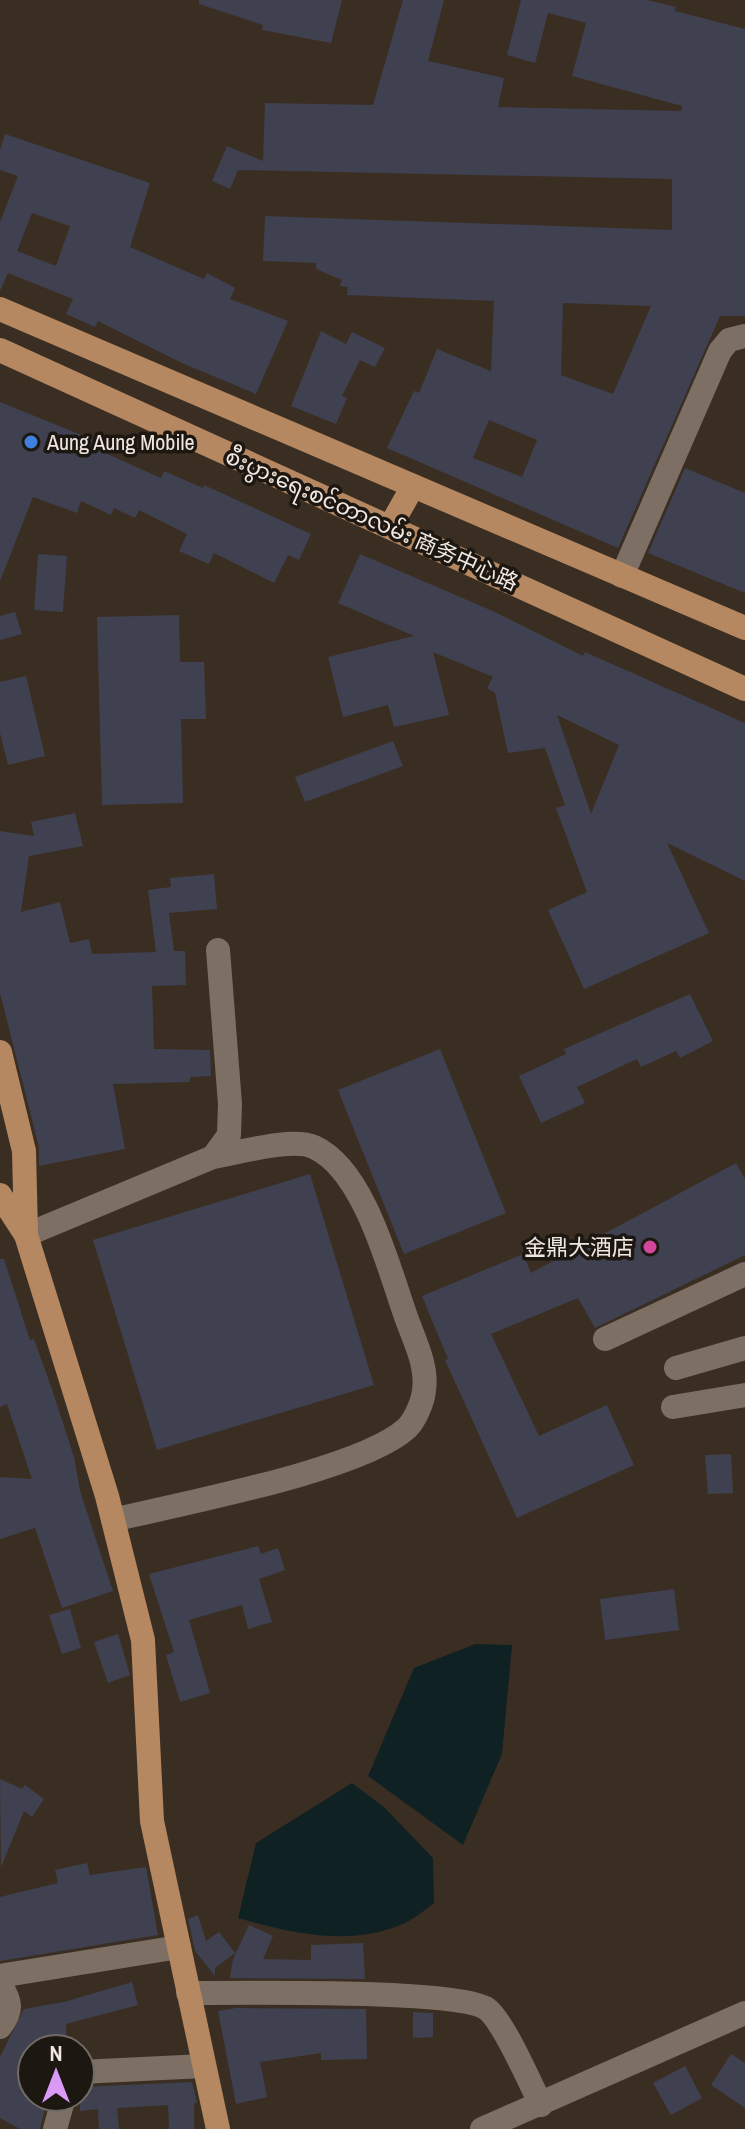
<svg xmlns="http://www.w3.org/2000/svg" width="745" height="2129" viewBox="0 0 745 2129" font-family="'Archivo Narrow','Noto Sans SC','Noto Sans Myanmar',sans-serif">
<style>
.water{fill:#102124}
.building{fill:#3f4050;fill-rule:evenodd}
.lines{fill:none;stroke-linecap:round;stroke-linejoin:round}
.minor{stroke:#7d6f63;stroke-width:24}
.major{stroke:#b68861;stroke-width:24}
.shop-dot{fill:#3f7fe0;stroke:#1d1712;stroke-width:3}
.hotel-dot{fill:#d1479c;stroke:#1d1712;stroke-width:3}
.labels{text-anchor:middle;dominant-baseline:central;stroke-width:7;stroke-linejoin:round;paint-order:stroke}
.poi-label{font-size:22px;fill:#f0e7e1;stroke:#1d1712;text-anchor:start}
.street-label{font-size:22px;fill:#f0e7e1;stroke:#1d1712}
</style>
<rect width="100%" height="100%" fill="#3a2e23"/>
<!-- water -->
<g class="water">
<path d="M475,1644L512,1645L502,1754L463,1845L368,1776L414,1668Z"/>
<path d="M352,1783L384,1807L433,1858L434,1903C425,1910 414,1919 403,1924C350,1947 291,1933 238,1918L256,1843Z"/>
</g>
<!-- building -->
<g class="building">
<path d="M199,0H342L331,43L262,30L263,25L199,4Z"/>
<path d="M403,0H444L428,61L504,78L498,107L681,111L682,106L572,76L586,23L548,13L535,63L507,55L521,0H647L676,7L675,11L745,29V316H720L618,548L387,448L414,391L419,393L437,349L491,371L494,301L347,295L348,287L340,286L342,280L316,269V263L263,261L265,216L672,230V179L238,170L230,189L212,181L227,146L263,161L265,103L373,105ZM563,303L651,306L613,394L561,375ZM489,420L537,440L522,477L473,458Z"/>
<path d="M5,134L150,183L130,247L204,279L207,273L235,288L230,299L288,321L256,394L182,363L98,321L95,327L66,314L73,299L8,273L0,291V222L18,176L0,170V150ZM32,213L70,226L56,266L17,251Z"/>
<path d="M321,331L346,344L352,332L385,348L375,367L360,360L342,396L347,398L336,424L291,406Z"/>
<path d="M0,402L106,445L103,452L161,478L164,471L203,488L204,485L311,534L299,560L288,555L274,583L214,553L209,564L179,551L187,534L139,510L135,518L114,508L111,515L81,501L77,513L33,497L0,581Z"/>
<path d="M685,468L745,493V593L648,553Z"/>
<path d="M38,554L67,556L63,612L34,610Z"/>
<path d="M360,554L495,612L583,656L585,652L745,723V881L667,843L709,933L584,989L548,910L587,892L556,808L565,805L545,748L508,753L495,693L487,688L493,677L433,652L449,715L394,727L388,705L343,717L328,657L414,636L338,603ZM557,715L619,745L591,814Z"/>
<path d="M15,612L22,634L0,640V616Z"/>
<path d="M179,615L180,662H204L206,719H181L183,803L102,805L97,617Z"/>
<path d="M26,676L45,756L8,765L0,733V682Z"/>
<path d="M393,741L403,766L305,802L295,777Z"/>
<path d="M75,813L83,846L29,856L21,912L60,902L70,943L89,939L92,954L156,952L148,890L171,887L170,878L214,874L217,909L169,913L174,951H185L186,985L152,986L154,1049L210,1050L211,1076L190,1077V1082L113,1084L125,1149L39,1166V1147L0,993V831L34,836L31,822Z"/>
<path d="M690,994L713,1041L680,1058L676,1051L641,1067L637,1059L577,1087L585,1103L541,1123L519,1076L566,1054L564,1049Z"/>
<path d="M440,1049L506,1213L404,1254L338,1090Z"/>
<path d="M736,1163L745,1179V1255L595,1328L578,1298L491,1334L539,1436L607,1405L634,1465L517,1518L445,1360L448,1359L422,1296L523,1254L531,1273Z"/>
<path d="M310,1174L374,1385L157,1450L93,1240Z"/>
<path d="M0,1259H4L30,1340L34,1339L54,1395L74,1457L80,1491L113,1591L62,1608L35,1528L0,1539V1477L32,1479L7,1404L0,1407Z"/>
<path d="M731,1454L733,1493L708,1494L705,1455Z"/>
<path d="M258,1546L261,1554L278,1548L285,1570L259,1579L272,1622L248,1629L242,1605L189,1620L210,1693L180,1702L166,1655L174,1652L149,1574Z"/>
<path d="M674,1589L679,1630L605,1640L600,1599Z"/>
<path d="M70,1609L81,1648L62,1654L49,1615Z"/>
<path d="M118,1634L130,1675L108,1683L94,1642Z"/>
<path d="M0,1779L22,1789L25,1785L44,1799L32,1817L24,1811L1,1867Z"/>
<path d="M87,1863L90,1875L146,1867L158,1935L0,1961V1897L58,1883L55,1870Z"/>
<path d="M198,1915L206,1941L219,1932L235,1953L215,1968V1976L195,1951L188,1919Z"/>
<path d="M249,1925L273,1936L263,1959L311,1960V1945L363,1943L365,1979L230,1978L233,1959Z"/>
<path d="M132,1982L138,2005L66,2024L67,2049H32V2097H48L40,2129H20L0,2118V2057L24,2009L64,2002Z"/>
<path d="M236,2008L366,2009L367,2059L321,2060V2053L260,2062L267,2097L236,2104L218,2011Z"/>
<path d="M413,2012L433,2013V2037L413,2038Z"/>
<path d="M731,2054L745,2063V2108L711,2085Z"/>
<path d="M685,2066L702,2098L671,2115L653,2083Z"/>
<path d="M192,2082L197,2103H194V2129H169L168,2105L117,2108L119,2129H99L98,2109L80,2111V2087Z"/>
</g>
<g class="lines">
<!-- minor -->
<g class="minor">
<path d="M622,576L720,351L729,340L745,336"/>
<path d="M26,1235L213,1157L229,1135L230,1104L218,950"/>
<path d="M605,1339L745,1274"/>
<path d="M676,1368L745,1348"/>
<path d="M673,1407L745,1395"/>
<path d="M113,1520C179,1504 362,1470 407,1428C415,1420 423,1402 424,1390C428,1365 413,1338 405,1314C388,1266 364,1170 314,1147C292,1137 238,1153 213,1157"/>
<path d="M0,1976L179,1947"/>
<path d="M0,1984C11,2001 13,2011 0,2027"/>
<path d="M188,1993C236,1993 459,1989 487,2009C504,2022 530,2083 541,2105"/>
<path d="M80,2072L204,2066"/>
<path d="M55,2129L64,2097"/>
<path d="M482,2129L745,2013"/>
</g>
<!-- major -->
<g class="major">
<path d="M0,309L745,628"/>
<path d="M0,350L745,689"/>
<path d="M390,527L413,486"/>
<path d="M0,1052L24,1151L26,1233"/>
<path d="M0,1195L26,1235L107,1496L143,1640L152,1821L218,2129"/>
</g>
</g>
<!-- markers -->
<circle class="shop-dot" cx="31" cy="442" r="8"/>
<circle class="hotel-dot" cx="650" cy="1247" r="8"/>
<g class="labels">
<!-- poi labels -->
<g class="poi-label">
<text x="47" y="442">Aung Aung Mobile</text>
<text x="634" y="1247" text-anchor="end">金鼎大酒店</text>
</g>
<!-- street labels -->
<g class="street-label">
<text transform="translate(372 519) rotate(24)">စီးပွားရေးစင်တာလမ်း 商务中心路</text>
</g>
</g>
<!-- north arrow -->
<g transform="translate(56 2073)"><circle r="38" fill="#1d1712" stroke="#716a65" stroke-width="2"/>
<path d="M0-6L14 30L0 20L-14 30Z" fill="#db9af6"/>
<text y="-12" font-size="22" font-weight="bold" text-anchor="middle" fill="#f0e7e1">N</text>
</g>
</svg>
